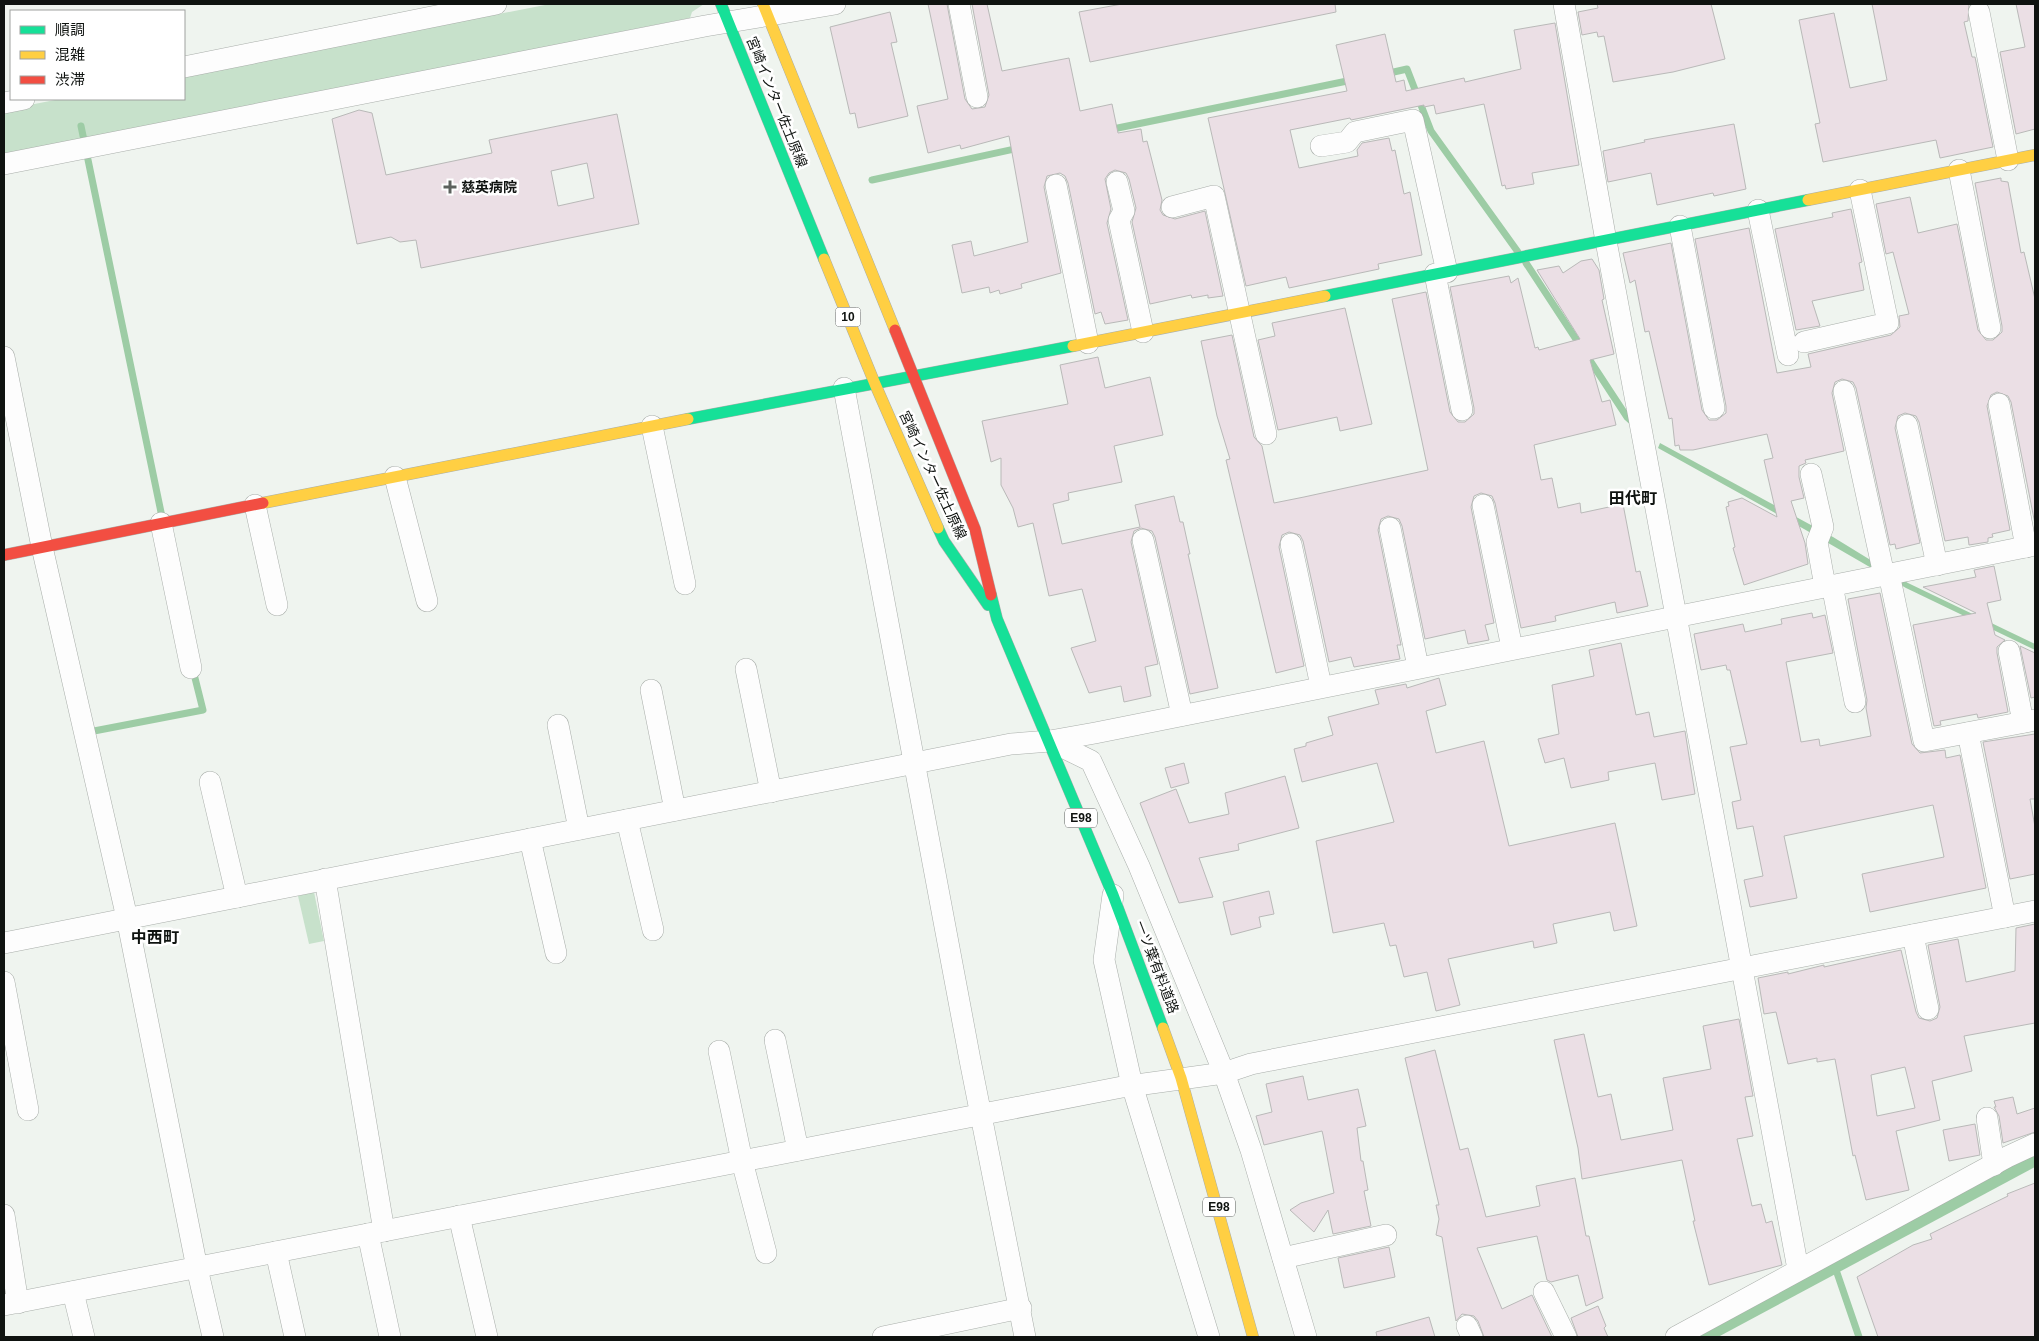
<svg xmlns="http://www.w3.org/2000/svg" width="2039" height="1341" viewBox="0 0 2039 1341" font-family="Helvetica,'Noto Sans JP',sans-serif">
<style>
.green{fill:#c7e1cb}
.water{fill:#9dcca5}
.lines{fill:none;stroke-linecap:round;stroke-linejoin:round}
.stream{stroke:#9dcca5;stroke-width:7}
.building{fill:#ebdfe5;stroke:#b9b9b8;fill-rule:evenodd}
.street-casing{stroke:#a9aeaa;stroke-width:22}
.fast-casing{stroke:#a9aeaa;stroke-width:12}
.slow-casing{stroke:#a9aeaa;stroke-width:12}
.jam-casing{stroke:#a9aeaa;stroke-width:12}
.street{stroke:#fdfdfd;stroke-width:21}
.fast{stroke:#16e098;stroke-width:11}
.slow{stroke:#ffcf43;stroke-width:11}
.jam{stroke:#f24e42;stroke-width:11}
.poi-dot{fill:#5d625e;stroke:#fff;stroke-width:2}
.labels{text-anchor:middle;dominant-baseline:central;stroke-width:5;stroke-linejoin:round;paint-order:stroke}
.shield{fill:#fff;stroke:#575a58;stroke-width:1}
.shield-label{font-size:12px;font-weight:bold;fill:#0f1310}
.street-label{font-size:14px;fill:#0f1310;stroke:#fff}
.poi-label{font-size:14px;font-weight:bold;fill:#0f1310;stroke:#fff;text-anchor:start}
.quarter-label{font-size:16px;font-weight:bold;fill:#0f1310;stroke:#fff}
</style>
<rect width="100%" height="100%" fill="#eff4ef"/>
<!-- green -->
<g class="green">
<path d="M550,4H704L692,12L690,18L4,155V110L60,99H184V75Z"/>
<path d="M314,892L324,941L309,944L298,896Z"/>
</g>
<!-- water -->
<g class="water">
<path d="M1660,443L1833,537L1908,583L2035,644V650L1906,588L1804,529L1658,448Z"/>
<path d="M2035,1152V1167L1718,1337H1691Z"/>
</g>
<g class="lines">
<!-- stream -->
<g class="stream">
<path d="M1385,74L1407,69L1431,131L1518,252"/>
<path d="M81,126L162,517"/>
<path d="M1108,130L1352,80"/>
<path d="M872,180L1019,148"/>
<path d="M1526,263L1627,417L1635,424"/>
<path d="M94,731L203,710L193,670"/>
<path d="M1835,1267L1859,1337"/>
</g>
</g>
<!-- building -->
<g class="building">
<path d="M928,4H947L965,99L972,109L985,107L989,95L972,4H987L1002,71L1069,58L1080,111L1112,104L1118,133L1141,129L1143,142L1147,141L1162,200L1160,210L1163,215L1175,219L1205,211L1223,296L1208,298V295L1192,298L1191,295L1150,304L1132,222L1136,208L1129,179L1126,173L1115,170L1109,173L1105,179L1111,209L1107,223L1128,320L1105,324L1101,312L1095,314L1068,183L1065,176L1060,173L1047,176L1044,187L1061,273L1021,284L1022,288L1000,294L999,290L990,293L989,287L962,293L952,245L971,241L974,256L1028,242L1009,136L961,149L960,145L928,153L917,106L948,99Z"/>
<path d="M1122,4H1335L1336,12L1090,62L1079,12Z"/>
<path d="M1597,4H1711L1725,59L1673,72L1613,82L1604,36L1598,37L1597,32L1582,35L1578,12L1598,8Z"/>
<path d="M1872,4H1969L1968,21L1964,22L1972,57H1975L1993,147L1940,158L1936,140L1823,162L1815,124L1820,123L1799,20L1834,13L1850,88L1887,80Z"/>
<path d="M2016,4H2035V129L2016,134L2000,52L2025,47Z"/>
<path d="M890,12L897,42L891,43L908,116L858,128L855,113L850,114L830,27Z"/>
<path d="M1555,23L1579,165L1532,173L1534,184L1506,189L1505,185L1502,186L1484,104L1436,114L1434,105L1424,107V105L1351,120L1350,118L1290,130L1299,168L1358,156L1357,150L1362,143L1389,138L1392,151L1395,150L1404,194L1410,192L1422,255L1378,264L1379,269L1289,288L1286,277L1246,286L1208,118L1347,91L1336,45L1385,34L1396,82L1404,80L1406,91L1464,78L1465,82L1521,69L1514,30Z"/>
<path d="M359,110L372,113L386,175L492,153L489,140L617,114L639,224L421,268L416,240L400,242L391,237L357,244L332,119ZM587,163L594,198L558,206L551,171Z"/>
<path d="M1734,124L1746,189L1714,196L1713,193L1657,205L1651,173L1608,182L1603,151L1645,142L1644,140Z"/>
<path d="M2001,178V181L2008,182L2021,253L2024,252L2035,299V524L2011,402L2008,396L1997,392L1991,395L1987,406L2010,530L1992,534L1993,537L1988,538V542L1969,545L1968,537L1945,541L1919,422L1916,416L1905,413L1898,416L1895,428L1920,543L1896,549L1895,544L1890,545L1856,388L1853,382L1842,379L1835,382L1832,393L1844,451L1805,460L1806,463L1799,466V477L1804,498L1791,501L1805,543L1808,564L1744,585L1733,548L1735,547L1726,507L1729,506L1728,502L1742,498L1777,517L1764,460L1773,458L1767,434L1693,450H1680L1679,445L1675,446L1672,418L1669,419L1649,331L1645,332L1635,280L1630,283L1623,253L1671,243L1702,410L1709,420H1717L1726,413V406L1695,239L1749,228L1777,373L1811,367L1808,354L1891,335L1900,327L1899,316L1909,314L1893,252L1886,254L1876,204L1910,197L1918,233L1957,224L1978,330L1986,340H1993L2002,332V326L1975,183Z"/>
<path d="M1851,209L1862,262L1859,263L1864,290L1812,301L1820,326L1796,330L1775,229L1833,217L1832,213Z"/>
<path d="M1592,259L1599,270L1604,299L1602,300L1614,354L1590,360L1602,402L1610,400L1616,425L1534,445L1541,480L1552,478L1558,508L1580,503L1581,513L1623,504L1636,572L1640,571L1648,606L1617,613L1615,602L1555,616L1556,621L1521,628L1495,503L1492,496L1481,493L1474,496L1471,507L1494,623L1485,625L1489,640L1468,644L1465,630L1425,639L1402,526L1399,519L1388,516L1381,519L1378,530L1401,645H1397L1400,659L1354,667L1351,657L1329,662L1303,541L1300,535L1289,532L1282,535L1279,547L1304,666L1276,673L1226,460L1230,459L1217,416L1201,341L1232,335L1254,437L1262,446L1274,503L1304,497L1428,470L1392,299L1426,292L1450,412L1458,422H1465L1474,414V408L1450,287L1509,276L1511,283L1518,278L1535,348L1538,347L1539,350L1580,339L1537,270L1559,266L1563,273L1581,261Z"/>
<path d="M1345,308L1372,424L1340,431L1337,417L1278,430L1258,340L1275,336L1272,323Z"/>
<path d="M1098,357L1105,388L1150,377L1163,435L1114,446L1122,482L1068,493L1069,500L1053,504L1062,544L1140,527L1135,505L1174,496L1180,522H1183L1190,554H1188L1218,688L1190,694L1155,537L1152,531L1141,528L1134,531L1131,542L1158,664L1145,667L1151,696L1124,702L1121,686L1089,693L1071,648L1096,641L1082,589L1049,596L1033,523L1018,527L1013,508L1001,485V458L991,462L982,421L1068,404L1060,365Z"/>
<path d="M1994,566L2001,600L1987,603L1995,635L2005,640L1997,647V653L2008,712L1978,718L1977,714L1940,721L1941,725L1934,726L1913,625L1976,613L1923,587L1976,577L1974,570Z"/>
<path d="M1880,593L1912,744L1920,753L1945,750L1946,758L1960,755L1986,888L1870,912L1862,874L1944,857L1933,805L1784,836L1797,898L1750,907L1744,880L1763,876L1753,826L1737,829L1732,802L1741,800L1730,747L1747,744L1730,670H1727L1726,665L1701,670L1694,634L1743,624L1745,632L1782,624L1781,619L1812,613L1813,618L1825,615L1833,653L1786,662L1801,742L1819,739L1820,746L1871,736L1866,708L1867,700L1848,599Z"/>
<path d="M1621,643L1636,715L1649,712L1654,737L1685,731L1695,794L1662,800L1655,763L1608,772L1609,780L1571,788L1564,758L1545,763L1538,739L1559,734L1552,685L1594,676L1589,650Z"/>
<path d="M2020,646L2035,653V697L2031,698Z"/>
<path d="M1439,678L1446,705L1426,711L1436,753L1484,741L1509,846L1615,823L1637,926L1614,931L1610,912L1553,924L1557,943L1534,948L1533,941L1448,959L1460,1005L1436,1011L1427,972L1404,977L1396,945L1390,946L1384,923L1333,933L1316,841L1394,822L1377,763L1302,782L1294,749L1306,746V743L1333,735L1328,717L1379,704L1375,690L1406,684L1407,688Z"/>
<path d="M2035,734V799H2030L2035,827V874L2010,879L1983,742Z"/>
<path d="M1184,763L1189,783L1171,788L1165,768Z"/>
<path d="M1285,776L1299,828L1238,844L1239,850L1199,858L1213,897L1179,903L1140,803L1176,789L1189,823L1229,814L1225,793Z"/>
<path d="M1269,891L1274,914L1259,917L1261,927L1231,935L1223,902Z"/>
<path d="M2035,924V1023L1964,1036L1972,1071L1932,1081L1940,1120L1896,1131L1909,1190L1866,1200L1855,1155L1853,1156L1835,1059L1817,1062V1058L1788,1064L1776,1012L1764,1014L1758,978L1788,972V974L1824,965V967L1901,950L1916,1012L1919,1018L1930,1021L1937,1018L1940,1007L1928,945L1958,939L1966,982L2015,971L2016,928ZM1905,1067L1915,1108L1877,1116L1871,1075Z"/>
<path d="M1739,1019L1753,1096L1745,1097L1753,1136L1737,1139L1752,1206L1761,1204L1766,1223L1772,1221L1782,1265L1709,1285L1693,1221H1695L1682,1160L1582,1179L1578,1148L1554,1040L1584,1034L1598,1097L1611,1094L1621,1140L1673,1130L1663,1078L1711,1069L1703,1026Z"/>
<path d="M1435,1050L1460,1150L1468,1148L1486,1217L1540,1206L1536,1186L1575,1178L1586,1236H1589L1603,1298L1586,1306L1578,1275L1551,1282L1547,1280L1537,1236L1477,1248L1502,1309L1532,1295L1552,1337H1484L1478,1321L1474,1316L1462,1314L1456,1321L1442,1237L1436,1235L1439,1219L1436,1205H1439L1405,1058Z"/>
<path d="M1303,1076L1308,1100L1358,1089L1366,1126L1357,1128L1361,1161H1363L1368,1190L1364,1191L1371,1226L1333,1234L1328,1210L1314,1232L1290,1210L1301,1203L1334,1193L1323,1135L1322,1131L1264,1145L1256,1116L1272,1112L1266,1084Z"/>
<path d="M2013,1097L2017,1114L2035,1108V1132L2003,1143L1999,1116L1994,1107H1996L1994,1101Z"/>
<path d="M1975,1124L1980,1155L1949,1161L1943,1130Z"/>
<path d="M2035,1183V1337H1878L1857,1277L1913,1245L1932,1239L1930,1234L2008,1196L2007,1194Z"/>
<path d="M1389,1247L1395,1277L1344,1288L1338,1258Z"/>
<path d="M1598,1306L1606,1326L1604,1328L1608,1337H1578L1571,1318Z"/>
<path d="M1429,1317L1435,1337H1377L1376,1332Z"/>
</g>
<g class="lines">
<!-- street casing -->
<g class="street-casing">
<g id="street">
<path d="M959,4L977,97"/>
<path d="M1564,4L1606,241L1798,1269"/>
<path d="M1979,12L2008,160"/>
<path d="M184,67L496,4"/>
<path d="M4,103L24,99"/>
<path d="M1321,146L1347,142L1355,132L1413,120L1447,272"/>
<path d="M4,164L705,26L835,4"/>
<path d="M1959,170L1990,328"/>
<path d="M1117,182L1124,211L1119,220L1143,332"/>
<path d="M1056,185L1088,343"/>
<path d="M1172,207L1214,196L1266,434"/>
<path d="M1758,210L1788,355"/>
<path d="M1680,226L1714,408"/>
<path d="M1435,274L1462,410"/>
<path d="M1804,342L1888,323L1860,190"/>
<path d="M4,357L42,547L127,918L197,1268L213,1337"/>
<path d="M844,388L970,1060L1025,1337"/>
<path d="M1844,391L1884,575"/>
<path d="M1999,404L2026,547"/>
<path d="M1907,425L1937,565"/>
<path d="M652,426L685,584"/>
<path d="M1811,474L1823,527L1817,542L1825,586"/>
<path d="M395,477L427,601"/>
<path d="M255,505L277,605"/>
<path d="M1483,505L1512,648"/>
<path d="M161,523L191,668"/>
<path d="M1390,528L1418,667"/>
<path d="M1143,540L1182,715"/>
<path d="M1291,544L1321,686"/>
<path d="M1889,574L1924,741L2035,720"/>
<path d="M1832,585L1855,702"/>
<path d="M2009,651L2023,722"/>
<path d="M746,669L771,792"/>
<path d="M651,690L675,810"/>
<path d="M558,725L579,829"/>
<path d="M1968,733L2005,917"/>
<path d="M1050,741L1091,761L1139,866L1224,1073L1251,1150L1306,1337"/>
<path d="M210,782L237,897"/>
<path d="M627,820L653,930"/>
<path d="M530,839L556,953"/>
<path d="M325,879L384,1231"/>
<path d="M1113,895L1104,960L1132,1085L1209,1337"/>
<path d="M1913,935L1928,1009"/>
<path d="M4,943L1011,744L1050,741L1095,733L2035,545"/>
<path d="M4,982L28,1110"/>
<path d="M775,1040L798,1150"/>
<path d="M719,1051L742,1161L766,1253"/>
<path d="M1987,1118L1994,1165"/>
<path d="M4,1215L18,1303"/>
<path d="M459,1216L487,1337"/>
<path d="M368,1234L390,1337"/>
<path d="M276,1252L295,1337"/>
<path d="M1283,1258L1386,1235"/>
<path d="M73,1292L84,1337"/>
<path d="M1544,1292L1566,1337"/>
<path d="M4,1305L1122,1087L1224,1073L1251,1064L2035,911"/>
<path d="M1467,1326L1472,1337"/>
<path d="M883,1337L1021,1308"/>
<path d="M1676,1337L2007,1157L2035,1144"/>
</g>
</g>
<!-- fast casing -->
<g class="fast-casing">
<g id="fast">
<path d="M721,4L824,259"/>
<path d="M1325,296L1808,200"/>
<path d="M688,419L1073,346"/>
<path d="M938,528L944,541L988,605"/>
<path d="M991,595L997,619L1113,895L1163,1028"/>
</g>
</g>
<!-- slow casing -->
<g class="slow-casing">
<g id="slow">
<path d="M763,4L895,330"/>
<path d="M1808,200L2035,155"/>
<path d="M824,259L875,384L938,528"/>
<path d="M1073,346L1325,296"/>
<path d="M263,503L688,419"/>
<path d="M1163,1028L1181,1078L1253,1337"/>
</g>
</g>
<!-- jam casing -->
<g class="jam-casing">
<g id="jam">
<path d="M895,330L975,529L991,595"/>
<path d="M4,555L263,503"/>
</g>
</g>
<!-- street -->
<use href="#street" class="street"/>
<!-- fast -->
<use href="#fast" class="fast"/>
<!-- slow -->
<use href="#slow" class="slow"/>
<!-- jam -->
<use href="#jam" class="jam"/>
</g>
<!-- markers -->
<path class="poi-dot" d="M447.5 179.5h5v5h5v5h-5v5h-5v-5h-5v-5h5z"/>
<g class="labels">
<!-- shield labels -->
<g class="shield">
<rect x="835.5" y="307.5" width="25" height="19" rx="4"/>
<rect x="1065" y="808.5" width="32" height="19" rx="4"/>
<rect x="1203" y="1197.5" width="32" height="19" rx="4"/>
</g>
<g class="shield-label">
<text x="848" y="317">10</text>
<text x="1081" y="818">E98</text>
<text x="1219" y="1207">E98</text>
</g>
<!-- street labels -->
<g class="street-label">
<text transform="translate(777 102) rotate(68)">宮崎インター佐土原線</text>
<text transform="translate(933 475) rotate(65)">宮崎インター佐土原線</text>
<text transform="translate(1157 967) rotate(69)">一ツ葉有料道路</text>
</g>
<!-- poi labels -->
<g class="poi-label">
<text x="461" y="187">慈英病院</text>
</g>
<!-- quarter labels -->
<g class="quarter-label">
<text x="1633" y="498">田代町</text>
<text x="155" y="937">中西町</text>
</g>
</g>
<!-- border -->
<rect width="2039" height="1341" fill="none" stroke="#0f1310" stroke-width="10"/>
<!-- legend -->
<rect x="10" y="10" width="175" height="90" fill="#ffffff" stroke="#9fa19f"/>
<rect x="20" y="26" width="25" height="8" fill="#16e098" stroke="#9fa19f"/>
<text x="55" y="35" font-size="15" fill="#0f1310">順調</text>
<rect x="20" y="51" width="25" height="8" fill="#ffcf43" stroke="#9fa19f"/>
<text x="55" y="60" font-size="15" fill="#0f1310">混雑</text>
<rect x="20" y="76" width="25" height="8" fill="#f24e42" stroke="#9fa19f"/>
<text x="55" y="85" font-size="15" fill="#0f1310">渋滞</text>
</svg>
